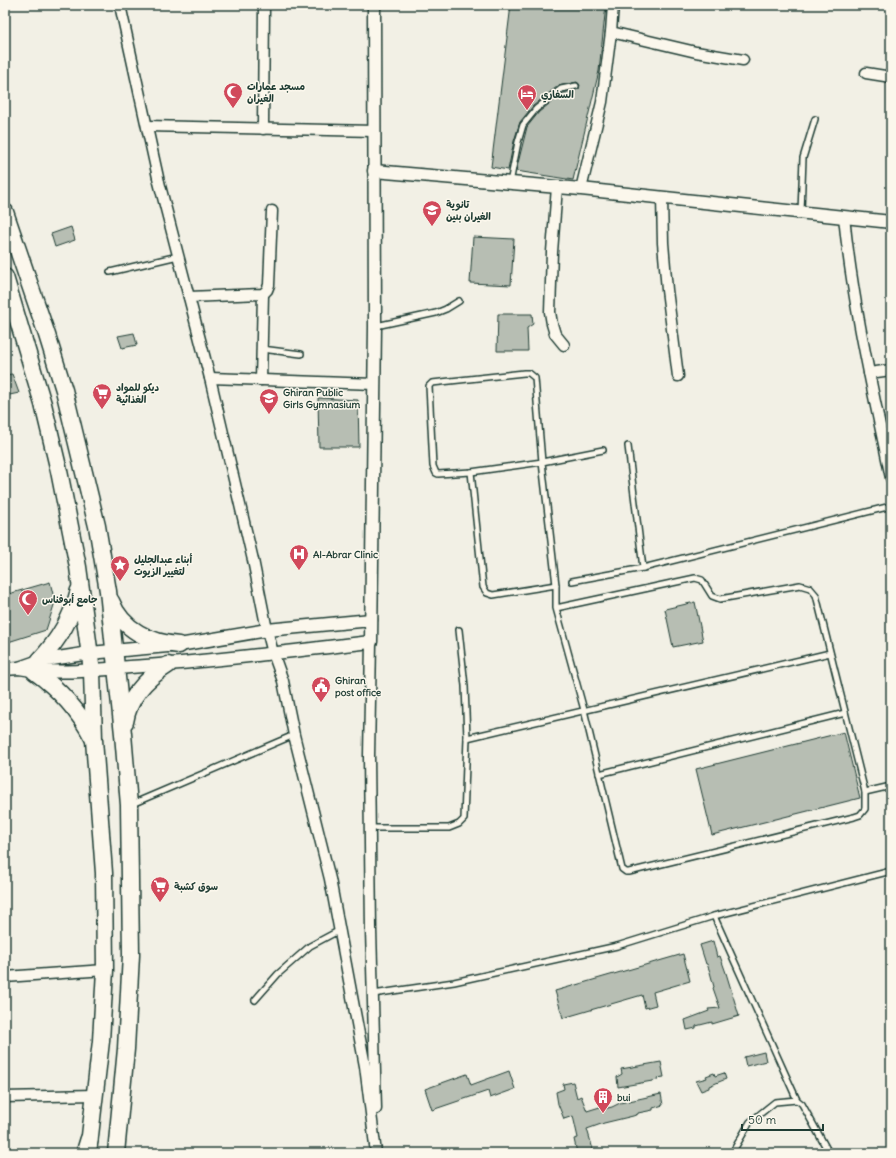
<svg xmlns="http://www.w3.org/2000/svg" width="896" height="1158" viewBox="0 0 896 1158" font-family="Delius,'Playpen Sans Arabic',sans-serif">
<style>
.building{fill:#b7beb3;stroke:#1f3d34}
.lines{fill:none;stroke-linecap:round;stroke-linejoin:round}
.service-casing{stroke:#1f3d34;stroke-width:8}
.minor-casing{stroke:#1f3d34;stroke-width:13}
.tertiary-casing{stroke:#1f3d34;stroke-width:15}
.primary-casing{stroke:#1f3d34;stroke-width:19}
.trunk-casing{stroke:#1f3d34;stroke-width:20}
.service{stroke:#fbf7ec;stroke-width:5}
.minor{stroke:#fbf7ec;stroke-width:10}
.tertiary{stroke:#fbf7ec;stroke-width:12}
.primary{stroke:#fbf7ec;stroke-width:16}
.trunk{stroke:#fbf7ec;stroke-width:17}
.labels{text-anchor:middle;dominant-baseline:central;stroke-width:3;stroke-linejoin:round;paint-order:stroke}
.poi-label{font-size:10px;font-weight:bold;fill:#1f3d34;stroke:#fbf7ec;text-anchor:start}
</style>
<rect width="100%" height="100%" fill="#f2f0e5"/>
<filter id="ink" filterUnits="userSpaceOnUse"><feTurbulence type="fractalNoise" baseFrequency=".025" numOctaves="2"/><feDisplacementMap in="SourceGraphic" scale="8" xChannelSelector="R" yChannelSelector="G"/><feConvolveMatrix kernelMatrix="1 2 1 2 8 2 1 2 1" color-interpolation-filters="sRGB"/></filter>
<g filter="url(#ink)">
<!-- building -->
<g class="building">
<path d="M511,5H606L599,71L573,180L516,171L527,127L539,112L563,93L579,89L580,85L577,82L558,86L533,106L520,122L514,141L508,170L491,167Z"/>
<path d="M71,227L75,240L55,247L51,234Z"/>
<path d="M473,237L514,239L511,285L470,283Z"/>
<path d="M498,314H532L533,324L527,328L528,351H497Z"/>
<path d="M134,333L137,345L122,348L118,336Z"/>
<path d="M12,374L19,393L5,396V375Z"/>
<path d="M318,398L358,400L359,447H319Z"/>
<path d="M50,582L55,602L46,630L5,643V595Z"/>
<path d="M695,602L703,641L673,647L665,609Z"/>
<path d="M844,732L860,798L712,835L696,769Z"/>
<path d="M713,941L717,957L720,956L726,973L739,1016L712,1024V1022L696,1026V1028L687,1030L685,1020L709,1011L708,1009L720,1008L713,988L714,987L710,972L707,964H706L700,945Z"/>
<path d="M683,954L690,981L653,992L656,1005L645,1008L642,995L563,1018L555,991Z"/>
<path d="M764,1052L766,1061L746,1066L744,1057Z"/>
<path d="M661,1062L664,1077L657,1078L658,1080L618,1087L617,1077L622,1074L621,1069Z"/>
<path d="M509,1071L515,1089L490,1098L488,1091L432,1110L425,1089L467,1074L471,1085Z"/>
<path d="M714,1073L715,1076L724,1073L726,1079L709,1086V1088L701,1091L696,1081L707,1078L706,1076Z"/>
<path d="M573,1082L577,1098L581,1096L587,1111L603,1106L604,1109L612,1107L620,1103L661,1094L663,1105L653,1108V1110L638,1113V1114L633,1116L604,1123L587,1129L594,1153H577L574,1139L578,1138L573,1116L564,1119L558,1104L556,1092L564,1089L563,1084Z"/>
</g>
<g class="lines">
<!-- service casing -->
<g class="service-casing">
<g id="service">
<path d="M510,183L518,142L523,125L536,109L561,89L576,86"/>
<path d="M801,212L803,158L815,119"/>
<path d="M110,272L178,256"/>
<path d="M376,326L436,313L446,309L459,301"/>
<path d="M262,349L301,354"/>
<path d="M471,472L483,587L487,593L493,595L556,585"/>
<path d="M643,568L891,506"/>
<path d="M572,581L643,568L628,446"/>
<path d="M556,608L695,578L702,580L712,596L720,599L800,585L810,588L816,595L865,792V809L860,815L854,817L629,872H626L622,869L584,710L556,608V585L542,462L535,378L529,373H524L432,383L429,386L433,466L436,473L438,474L471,472L542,462L603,450"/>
<path d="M467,738L830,653"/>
<path d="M599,774L845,713"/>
<path d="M865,792L891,786"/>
<path d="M132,804L294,735"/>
<path d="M370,828H449L459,824L464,819L467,738L465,686L459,630"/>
<path d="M714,916L797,1100"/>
<path d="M373,994L454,982L617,946L714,916L891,871"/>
<path d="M255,1000L278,974L310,946L340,930"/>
<path d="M732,1153L750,1122L775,1102L797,1100L802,1104L829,1153"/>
</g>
</g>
<!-- minor casing -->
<g class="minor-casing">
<g id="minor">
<path d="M120,5L159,182L210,378L253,560L267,630L273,653L283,681L294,735L330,879L365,1066L376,1153"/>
<path d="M611,32L696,52L743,60"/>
<path d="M866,73L891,77"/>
<path d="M147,126L374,131"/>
<path d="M263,129L264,5"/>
<path d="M557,187L552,252L550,312L552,324L555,334L564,345"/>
<path d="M581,189L602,102L611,32L613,5"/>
<path d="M662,198L663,243L667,290L678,376"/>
<path d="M844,217C853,306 873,391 891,478"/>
<path d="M189,297L263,294L267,290L269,285L272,211"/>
<path d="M869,373L891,370"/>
<path d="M210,378L374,384"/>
<path d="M261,380L263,294"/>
<path d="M371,642L369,756L371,930L376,1109"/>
<path d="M5,977L105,970"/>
<path d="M5,1097L94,1095"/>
</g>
</g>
<!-- tertiary casing -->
<g class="tertiary-casing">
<g id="tertiary">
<path d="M374,171L581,189L891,222"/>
<path d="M19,668C55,675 94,670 130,667C211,662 291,651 371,642L375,326L374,5"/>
<path d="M5,669L19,668L39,661L90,653L179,645L267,630L371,620"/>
</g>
</g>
<!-- primary casing -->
<g class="primary-casing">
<g id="primary">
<path d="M5,212L47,335L64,390L97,526L108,591L123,734L129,805L131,955L126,1049L116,1153"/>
<path d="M5,277L43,404L59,471L78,567L92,671L94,740L104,873L105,970L101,1041L88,1153"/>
<path d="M111,601C122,630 151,643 179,645"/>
<path d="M39,661C58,641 72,618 79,590"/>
<path d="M34,671C59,689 79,711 93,738"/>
<path d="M125,722C129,696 147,678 168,665"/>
</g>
</g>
<!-- trunk casing -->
<g class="trunk-casing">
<path id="trunk" d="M85,1153L89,1140"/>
</g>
<!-- service -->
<use href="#service" class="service"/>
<!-- minor -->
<use href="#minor" class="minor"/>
<!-- tertiary -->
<use href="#tertiary" class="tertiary"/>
<!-- primary -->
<use href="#primary" class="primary"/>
<!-- trunk -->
<use href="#trunk" class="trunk"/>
</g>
</g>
<!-- icons -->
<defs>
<g id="mosque-pin" transform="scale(1)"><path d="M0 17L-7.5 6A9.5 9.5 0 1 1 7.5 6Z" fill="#d1495b" stroke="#fbf7ec"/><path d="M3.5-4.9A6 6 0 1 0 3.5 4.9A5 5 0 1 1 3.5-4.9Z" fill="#fff"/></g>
<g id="hotel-pin" transform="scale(1)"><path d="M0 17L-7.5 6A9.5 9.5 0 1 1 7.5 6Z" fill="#d1495b" stroke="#fbf7ec"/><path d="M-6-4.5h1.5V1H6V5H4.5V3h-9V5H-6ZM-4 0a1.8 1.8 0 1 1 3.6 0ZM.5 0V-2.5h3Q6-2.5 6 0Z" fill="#fff"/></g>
<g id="school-pin" transform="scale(1)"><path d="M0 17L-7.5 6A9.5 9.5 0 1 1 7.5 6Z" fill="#d1495b" stroke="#fbf7ec"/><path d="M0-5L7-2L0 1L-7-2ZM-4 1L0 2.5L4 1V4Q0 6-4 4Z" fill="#fff"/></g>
<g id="supermarket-pin" transform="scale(1)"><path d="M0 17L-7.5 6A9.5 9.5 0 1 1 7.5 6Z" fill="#d1495b" stroke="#fbf7ec"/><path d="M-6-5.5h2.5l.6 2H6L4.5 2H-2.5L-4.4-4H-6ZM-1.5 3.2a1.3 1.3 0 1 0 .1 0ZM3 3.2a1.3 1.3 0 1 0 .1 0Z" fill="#fff"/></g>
<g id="hospital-pin" transform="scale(1)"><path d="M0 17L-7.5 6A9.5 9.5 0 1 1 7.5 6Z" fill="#d1495b" stroke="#fbf7ec"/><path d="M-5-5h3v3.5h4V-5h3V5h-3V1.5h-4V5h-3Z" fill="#fff"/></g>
<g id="sight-pin" transform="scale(1)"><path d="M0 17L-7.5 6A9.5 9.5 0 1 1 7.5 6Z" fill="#d1495b" stroke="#fbf7ec"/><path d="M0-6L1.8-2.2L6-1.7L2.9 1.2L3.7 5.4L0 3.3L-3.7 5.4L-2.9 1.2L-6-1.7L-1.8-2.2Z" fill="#fff"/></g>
<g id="civic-pin" transform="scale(1)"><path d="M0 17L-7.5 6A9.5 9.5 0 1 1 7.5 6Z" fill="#d1495b" stroke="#fbf7ec"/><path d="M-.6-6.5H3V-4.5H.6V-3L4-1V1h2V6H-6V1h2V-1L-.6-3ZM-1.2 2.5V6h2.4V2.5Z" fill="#fff"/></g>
<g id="building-pin" transform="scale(1)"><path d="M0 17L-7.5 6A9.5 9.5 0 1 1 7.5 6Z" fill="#d1495b" stroke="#fbf7ec"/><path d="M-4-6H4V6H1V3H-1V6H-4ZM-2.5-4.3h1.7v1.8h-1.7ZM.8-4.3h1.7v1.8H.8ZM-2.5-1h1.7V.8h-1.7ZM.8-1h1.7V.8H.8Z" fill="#fff"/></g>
</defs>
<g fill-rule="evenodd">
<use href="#mosque-pin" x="233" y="92"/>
<use href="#hotel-pin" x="527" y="94"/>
<use href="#school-pin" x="432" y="210"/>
<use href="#supermarket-pin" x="102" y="393"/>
<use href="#school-pin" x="269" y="398"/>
<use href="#hospital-pin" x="299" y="554"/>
<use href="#sight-pin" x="120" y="565"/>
<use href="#mosque-pin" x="28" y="599"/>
<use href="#civic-pin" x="321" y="686"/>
<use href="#supermarket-pin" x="160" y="886"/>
<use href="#building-pin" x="603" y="1097"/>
</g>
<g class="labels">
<!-- poi labels -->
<g class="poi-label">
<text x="247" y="86">مسجد عمارات<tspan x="247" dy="12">الغيران</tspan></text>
<text x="541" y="94">السفاري</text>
<text x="446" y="204">تانوية<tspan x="446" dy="12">الغيران بنين</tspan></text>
<text x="116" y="387">ديكو للمواد<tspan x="116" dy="12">الغذائية</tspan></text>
<text x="283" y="392">Ghiran Public<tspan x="283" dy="12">Girls Gymnasium</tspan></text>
<text x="313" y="554">Al-Abrar Clinic</text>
<text x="134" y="559">أبناء عبدالجليل<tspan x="134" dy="12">لتغيير الزيوت</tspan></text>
<text x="42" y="599">جامع أبوفناس</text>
<text x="335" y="680">Ghiran<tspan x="335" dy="12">post office</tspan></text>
<text x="174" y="886">سوق كشبة</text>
<text x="617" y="1097">bui</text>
</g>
</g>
<!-- margin -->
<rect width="896" height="1158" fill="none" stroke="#fbf7ec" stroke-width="20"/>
<rect x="10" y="10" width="876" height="1138" fill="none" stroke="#1f3d34" stroke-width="1.5" filter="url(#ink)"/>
<!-- scale -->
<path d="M742 1124v6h81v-6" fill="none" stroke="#1f3d34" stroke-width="2"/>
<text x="748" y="1124" font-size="12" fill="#1f3d34" stroke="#fbf7ec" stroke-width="3" paint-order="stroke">50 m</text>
</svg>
